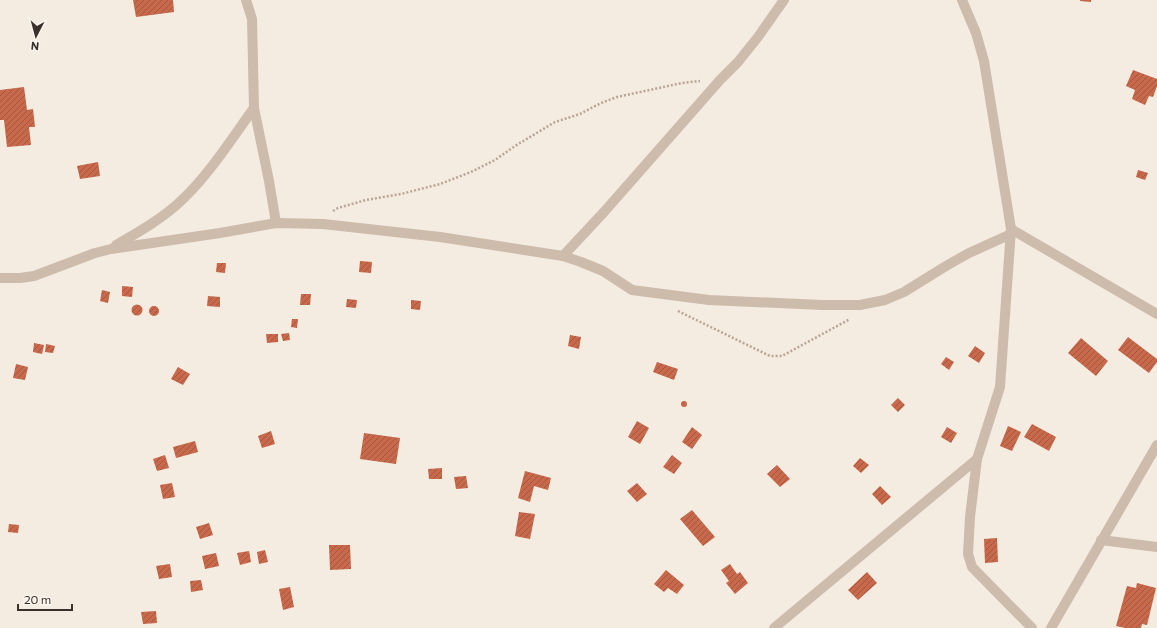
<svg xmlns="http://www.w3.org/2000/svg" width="1157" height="628" viewBox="0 0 1157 628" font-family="Commissioner,sans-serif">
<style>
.building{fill:url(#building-hatch)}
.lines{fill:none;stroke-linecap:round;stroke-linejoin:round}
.path{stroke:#b9a596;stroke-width:2.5;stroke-dasharray:2 2;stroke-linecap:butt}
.minor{stroke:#cdbbac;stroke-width:10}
</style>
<defs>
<pattern id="building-hatch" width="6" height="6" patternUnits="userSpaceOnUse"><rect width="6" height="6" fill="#c8694b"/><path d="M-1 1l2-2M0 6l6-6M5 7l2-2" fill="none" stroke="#a4573f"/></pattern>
</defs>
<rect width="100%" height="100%" fill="#f4ebe1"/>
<!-- building -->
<g class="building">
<path d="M133,0H173L174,12L136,17Z"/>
<path d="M1080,0H1091V2L1080,1Z"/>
<path d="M1133,70L1157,79V86L1153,97L1149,96L1145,105L1132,99L1135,90L1126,86Z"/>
<path d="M24,87L27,110L33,109L35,127H29L31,145L7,147L4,120H0V90Z"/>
<path d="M98,162L100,176L80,179L77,166Z"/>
<path d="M1138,170L1148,173L1145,180L1136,177Z"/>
<path d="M360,261L372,262L371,273L359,272Z"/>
<path d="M217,263H226L225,273L216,272Z"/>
<path d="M122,286L133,287L132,297L122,296Z"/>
<path d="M102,290L110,292L108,303L100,301Z"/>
<path d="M301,294H311L310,305H300Z"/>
<path d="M208,296L220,297V307L207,306Z"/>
<path d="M347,299L357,300L356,308L346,307Z"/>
<path d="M411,300L421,301L420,310L411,309Z"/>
<circle cx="137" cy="310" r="5.5"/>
<circle cx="154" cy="311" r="5"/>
<path d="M292,319H298L297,328L291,327Z"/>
<path d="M289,333L290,340L283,341L281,334Z"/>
<path d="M266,334H278V342L267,343Z"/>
<path d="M570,335L581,337L579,349L568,346Z"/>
<path d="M1128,337L1157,359V362L1149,373L1118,350Z"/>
<path d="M1081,338L1108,361L1096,376L1068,353Z"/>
<path d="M34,343L44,345L42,354L33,352Z"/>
<path d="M46,344L55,346L53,353L45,352Z"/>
<path d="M975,346L985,353L979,363L968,356Z"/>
<path d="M946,357L954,362L949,370L941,364Z"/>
<path d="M657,362L678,369L674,380L653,372Z"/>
<path d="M16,364L28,367L25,380L13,378Z"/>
<path d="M178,367L190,374L183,385L171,379Z"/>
<path d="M898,398L905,405L898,412L891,405Z"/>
<circle cx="684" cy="404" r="3"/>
<path d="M637,421L649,428L640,444L628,437Z"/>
<path d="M1032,424L1056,437L1049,451L1024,437Z"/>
<path d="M1008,426L1021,432L1012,451L1000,446Z"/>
<path d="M692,427L702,435L692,449L682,442Z"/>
<path d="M947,427L957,433L951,443L941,437Z"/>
<path d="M271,431L275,444L262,448L258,436Z"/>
<path d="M364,433L400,438L396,464L360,459Z"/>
<path d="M195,441L198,452L176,458L173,447Z"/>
<path d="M165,455L169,468L157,471L153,459Z"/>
<path d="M672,455L682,463L674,474L663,467Z"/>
<path d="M860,458L869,465L861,473L853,466Z"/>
<path d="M777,465L790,479L780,487L767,474Z"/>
<path d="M442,468V479H429L428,469Z"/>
<path d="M525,471L551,478L548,490L534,486L530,502L518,498Z"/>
<path d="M466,476L468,488L456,489L454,477Z"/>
<path d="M172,483L175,497L163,499L160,485Z"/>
<path d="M637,483L647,494L637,502L627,491Z"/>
<path d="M880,486L891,497L882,505L872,494Z"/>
<path d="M692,510L715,537L703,546L680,519Z"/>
<path d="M519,512L535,514L530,539L515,536Z"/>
<path d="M209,523L213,535L200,539L196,527Z"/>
<path d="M9,524L19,525L18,533L8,532Z"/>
<path d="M997,538L998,562L985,563L984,539Z"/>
<path d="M329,545H350L351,569L330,570Z"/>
<path d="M265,550L268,562L259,564L257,552Z"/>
<path d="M249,551L251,562L240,565L237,553Z"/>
<path d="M216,553L219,566L205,569L202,556Z"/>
<path d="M170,564L172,577L159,579L156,566Z"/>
<path d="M730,564L737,574L740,572L748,583L735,594L726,583L729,581L721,570Z"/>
<path d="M666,570L684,585L677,594L668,588L664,592L654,584Z"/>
<path d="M867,572L877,583L858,600L848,590Z"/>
<path d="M201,580L203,590L191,592L190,581Z"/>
<path d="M1137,583L1156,588L1147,625L1142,624L1141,628H1125L1116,626L1127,586L1136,588Z"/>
<path d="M290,587L294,607L283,610L279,589Z"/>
<path d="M156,611L157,623L143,624L141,612Z"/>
</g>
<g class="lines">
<!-- path -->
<g class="path">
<path d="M333,211L338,208L366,200L401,194L440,184L471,172L495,160L515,146L555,122L580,114L601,103L617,97L682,83L700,81"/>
<path d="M678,311L770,356H782L850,319"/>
</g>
<!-- minor -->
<g class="minor">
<path d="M246,0L252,19L254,108L269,181L276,223"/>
<path d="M962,0L976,33L984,61L1011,229"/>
<path d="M116,245C139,232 165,217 184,198C210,173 233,137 254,108"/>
<path d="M563,256L604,212L720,80L738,62L758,37L784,0"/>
<path d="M0,278H20L34,276L95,253L111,249L220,233L276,223L323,224L440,237L563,256L581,262L603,271L632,290L709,300L822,305H860L885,300L904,292L946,266L969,253L1011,234"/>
<path d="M1101,540L1157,547"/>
<path d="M774,628L977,459"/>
<path d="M1032,628L972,567L968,554L970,517L977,459L1000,387L1011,229L1157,314"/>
<path d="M1051,628L1157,445"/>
</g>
</g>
<!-- north arrow -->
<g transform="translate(36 36) rotate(186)" stroke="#fbf5ee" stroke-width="3" paint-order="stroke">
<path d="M0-3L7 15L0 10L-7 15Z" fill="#3b302b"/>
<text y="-6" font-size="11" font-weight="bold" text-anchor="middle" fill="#3b302b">N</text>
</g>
<!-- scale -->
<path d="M18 604v6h54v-6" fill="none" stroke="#3b302b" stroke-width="2"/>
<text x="24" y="604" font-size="12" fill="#3b302b" stroke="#fbf5ee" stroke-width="3" paint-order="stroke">20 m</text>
</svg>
